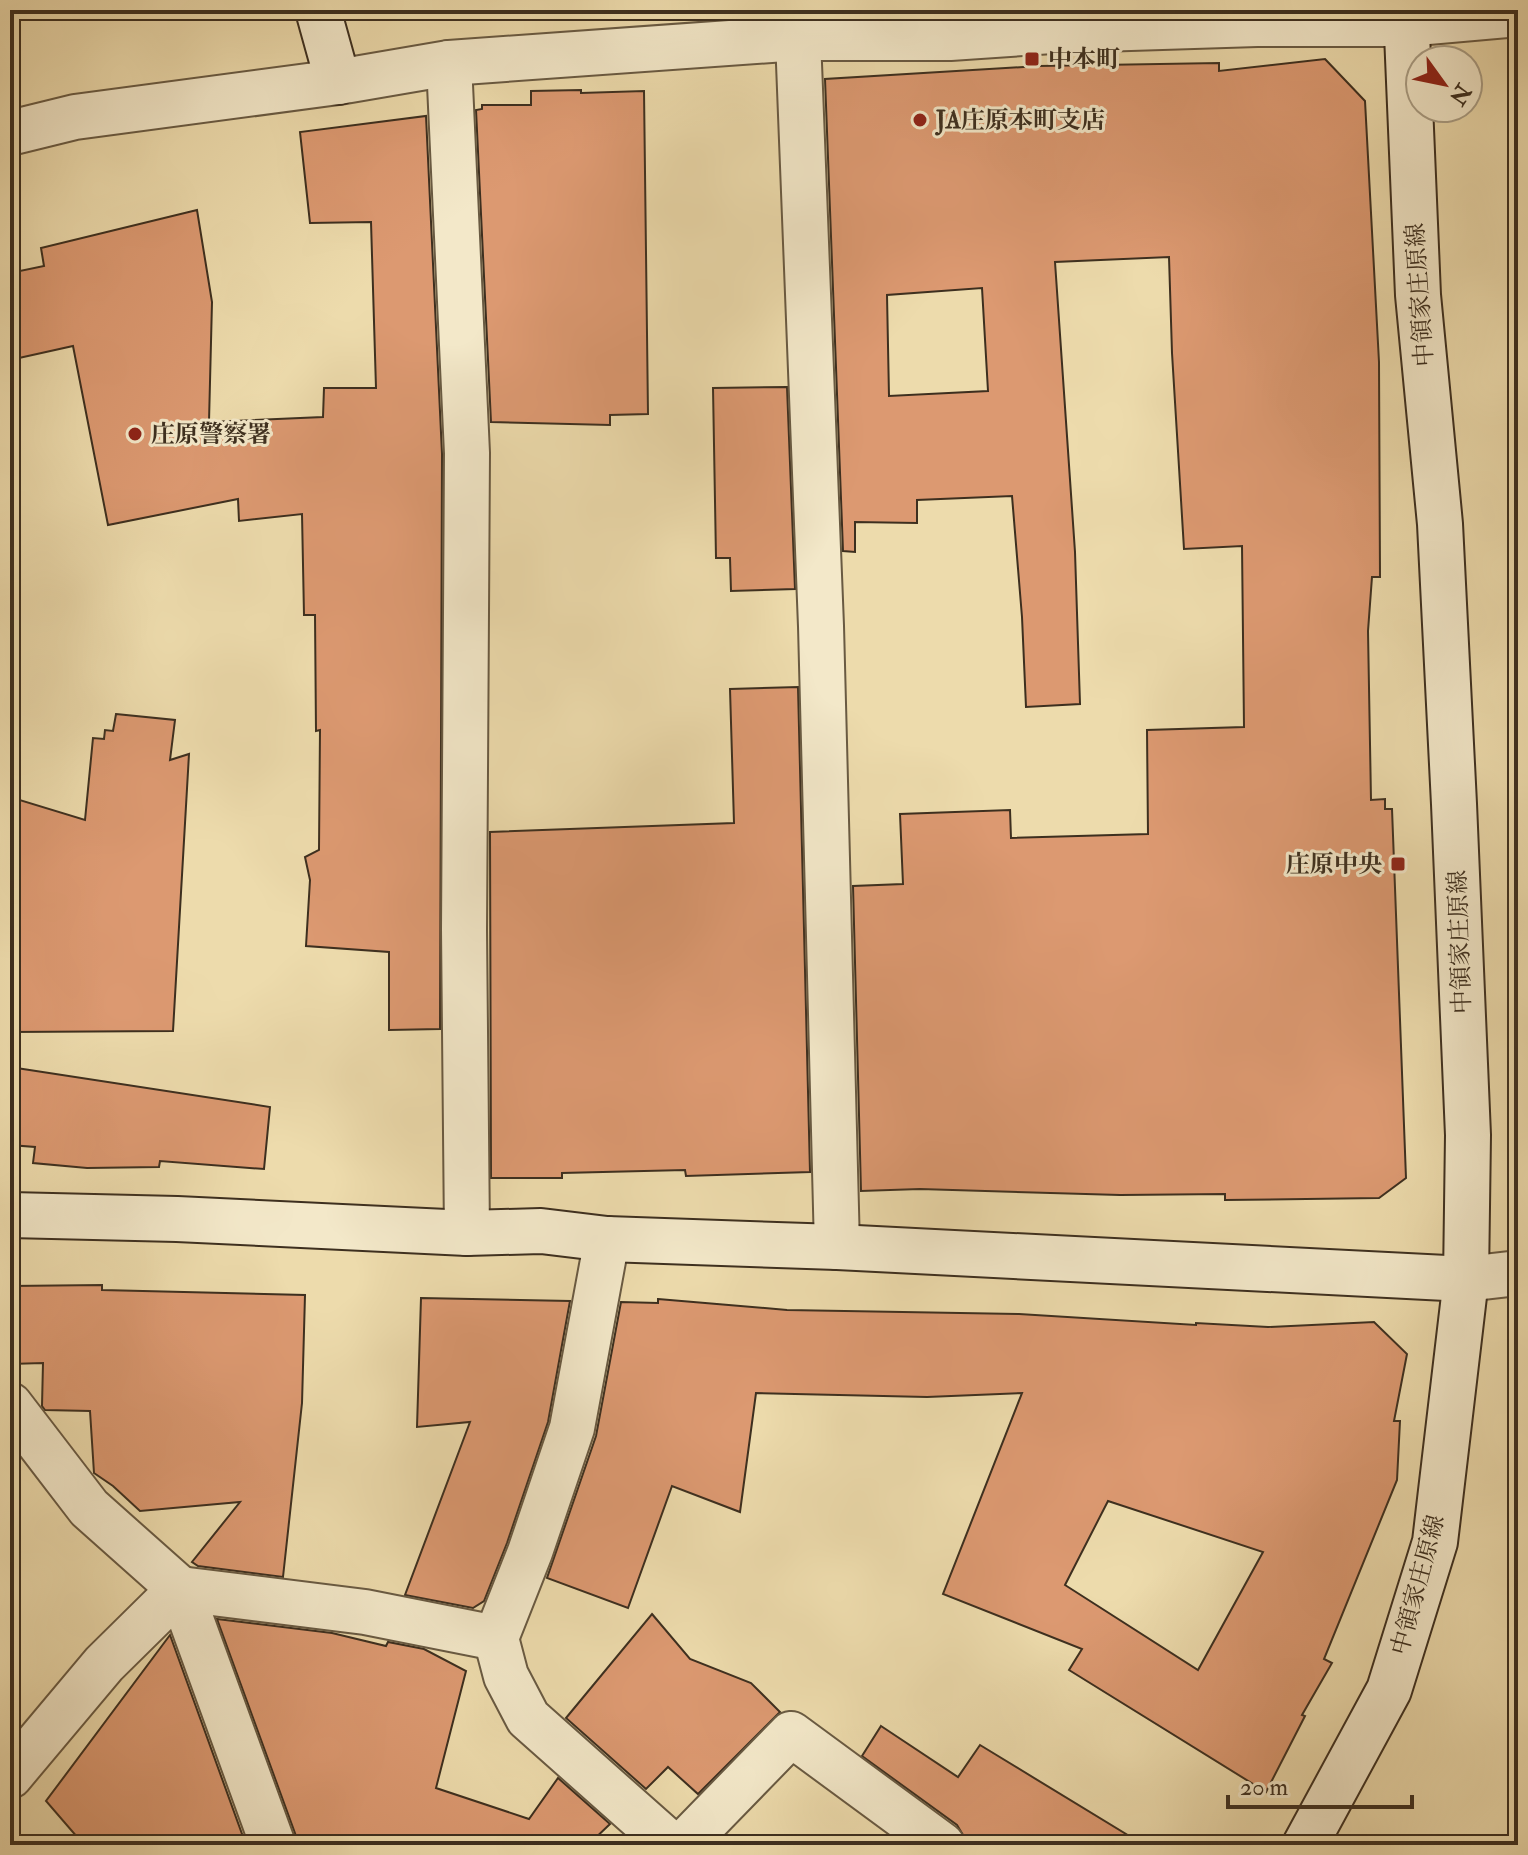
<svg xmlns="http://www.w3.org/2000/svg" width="1528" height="1855" viewBox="0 0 1528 1855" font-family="'IM FELL Double Pica','Noto Serif JP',serif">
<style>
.building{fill:#dc9971;stroke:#3d2f1f;stroke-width:2;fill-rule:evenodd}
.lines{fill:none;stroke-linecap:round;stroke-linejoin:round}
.street-casing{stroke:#695a42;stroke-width:48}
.secondary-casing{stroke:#3d2f1f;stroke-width:48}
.street{stroke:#f3e8c9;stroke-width:44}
.secondary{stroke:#f3e8c9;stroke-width:44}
.poi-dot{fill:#8f2418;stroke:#f3e8c9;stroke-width:3}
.labels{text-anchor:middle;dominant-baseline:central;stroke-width:6;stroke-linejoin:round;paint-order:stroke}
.poi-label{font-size:24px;font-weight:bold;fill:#3d2f1f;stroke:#f3e8c9;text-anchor:start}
.street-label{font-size:24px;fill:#3d2f1f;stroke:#f3e8c9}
</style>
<rect width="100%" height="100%" fill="#eddbac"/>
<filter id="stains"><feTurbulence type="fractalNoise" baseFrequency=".0025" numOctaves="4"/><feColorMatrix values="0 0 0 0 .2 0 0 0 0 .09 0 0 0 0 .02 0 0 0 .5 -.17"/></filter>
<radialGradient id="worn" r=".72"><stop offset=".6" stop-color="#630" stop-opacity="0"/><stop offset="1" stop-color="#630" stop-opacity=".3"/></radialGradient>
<!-- building -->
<g class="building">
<path d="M1325,59L1365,101L1379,362L1380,577H1372L1368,631L1371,800L1385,799V809H1392L1406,1178L1379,1198L1225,1200V1194L1120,1195L920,1189L861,1191L853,886L903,884L900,814L1010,810L1011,838L1148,834L1147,730L1244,727L1242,546L1184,549L1172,353L1169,257L1055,262L1075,552L1080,704L1026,707L1022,617L1012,496L917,500V523L855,522V552L843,551L825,79L1039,66L1219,63V71ZM982,288L988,391L889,396L887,295Z"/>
<path d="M581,90V93L644,91L648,414L610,415V425L491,422L476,110L482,109V105H531V91Z"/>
<path d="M426,116L442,454L440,1029L389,1030V952L306,946L310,880L305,857L319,850L320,730L316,731L315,615H304L302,514L239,521L238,499L108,525L73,346L10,360V273L44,266L41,248L197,210L212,302L209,422L323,417L324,388H376L371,222L310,223L300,132Z"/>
<path d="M787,387L795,589L731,591L730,558H716L713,388Z"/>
<path d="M798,687L810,1172L686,1176L685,1170L562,1173V1178H491L490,832L734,823L730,689Z"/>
<path d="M116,714L175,720L170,760L189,754L173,1031L10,1032V797L85,820L93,738L104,739L105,730L113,731Z"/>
<path d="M10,1067L270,1107L264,1169L160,1161L159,1167L87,1168L33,1163L35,1147L10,1145Z"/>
<path d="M102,1285V1290L305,1295L302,1403L283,1577L198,1566L192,1562L240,1502L140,1511L113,1486L94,1473L90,1411L45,1410L42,1406L43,1363L10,1364V1286Z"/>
<path d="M421,1298L570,1301L548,1422L507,1543L484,1601L473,1608L405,1595L470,1422L417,1427Z"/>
<path d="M658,1299L787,1310L1019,1314L1196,1325V1323L1268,1327L1374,1322L1407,1354L1394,1421H1400L1397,1480L1324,1659L1332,1663L1302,1715L1305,1716L1266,1792L1069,1670L1082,1649L943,1594L1022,1393L927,1397L756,1393L740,1512L672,1486L628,1608L547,1578L596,1436L621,1302L658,1303ZM1108,1501L1263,1552L1198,1670L1065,1585Z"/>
<path d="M652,1614L690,1659L751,1683L780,1712L698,1794L668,1767L646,1789L566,1718Z"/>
<path d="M217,1619L332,1633L386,1646L388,1642L424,1649L466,1671L436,1788L529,1819L558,1778L610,1824L588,1845H297L296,1836Z"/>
<path d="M170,1635L246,1845H84L46,1801Z"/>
<path d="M881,1726L958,1777L980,1745L1144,1845H973L966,1840L957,1825L862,1756Z"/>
</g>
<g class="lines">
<!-- street casing -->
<g class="street-casing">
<g id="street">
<path d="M798,38L821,626L837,1247"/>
<path d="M449,63L467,453L464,930L467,1233"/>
<path d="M10,133L75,117L338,82L449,63L798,38H950L1067,30L1257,24H1405L1518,14"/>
<path d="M1466,1279L1518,1273"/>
<path d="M10,1405L89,1508L180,1589L273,1845"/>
<path d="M496,1638L506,1676L528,1718L671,1845"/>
<path d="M10,1776L104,1664L180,1589L365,1612L496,1638L530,1552L572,1428L607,1239"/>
<path d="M683,1845L791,1734L942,1845"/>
</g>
</g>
<!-- secondary casing -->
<g class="secondary-casing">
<g id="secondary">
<path d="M318,10L338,82"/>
<path d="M10,1215L177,1219L467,1233L541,1231L607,1239L837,1247L1466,1279"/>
<path d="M1305,1845L1389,1690L1435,1542L1466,1279L1468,1135L1454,804L1440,524L1418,295L1406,10"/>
</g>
</g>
<!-- street -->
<use href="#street" class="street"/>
<!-- secondary -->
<use href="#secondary" class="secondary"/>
</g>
<!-- markers -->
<g class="poi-dot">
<rect x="1024" y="51" width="16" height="16" rx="4"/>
<circle cx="920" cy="120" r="8"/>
<circle cx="135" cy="434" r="8"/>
<rect x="1390" y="856" width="16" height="16" rx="4"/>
</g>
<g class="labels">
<!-- poi labels -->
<g class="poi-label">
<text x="1048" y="59">中本町</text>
<text x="936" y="120">JA庄原本町支店</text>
<text x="151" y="434">庄原警察署</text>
<text x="1382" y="864" text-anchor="end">庄原中央</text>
</g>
<!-- street labels -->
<g class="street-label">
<text transform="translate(1420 295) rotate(-94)">中領家庄原線</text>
<text transform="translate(1460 942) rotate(-92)">中領家庄原線</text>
<text transform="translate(1418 1585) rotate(-75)">中領家庄原線</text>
</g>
</g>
<!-- margin -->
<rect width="1528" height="1855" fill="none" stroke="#eddbac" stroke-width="40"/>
<rect x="12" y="12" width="1504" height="1831" fill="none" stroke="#3d2f1f" stroke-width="4"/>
<rect x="20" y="20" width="1488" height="1815" fill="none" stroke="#3d2f1f" stroke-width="2"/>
<!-- north arrow -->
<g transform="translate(1444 84) rotate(123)"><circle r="38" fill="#f3e8c9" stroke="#aa9e85" stroke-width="2"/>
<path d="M0-6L14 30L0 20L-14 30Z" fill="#8f2418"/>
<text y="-12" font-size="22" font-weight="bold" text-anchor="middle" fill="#3d2f1f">N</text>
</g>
<!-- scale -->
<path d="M1228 1795v12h184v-12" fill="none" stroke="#3d2f1f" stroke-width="4"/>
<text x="1240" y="1795" font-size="24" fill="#3d2f1f" stroke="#f3e8c9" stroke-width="6" paint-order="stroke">20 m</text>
<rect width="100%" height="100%" filter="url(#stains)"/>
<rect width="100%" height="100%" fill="url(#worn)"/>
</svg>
